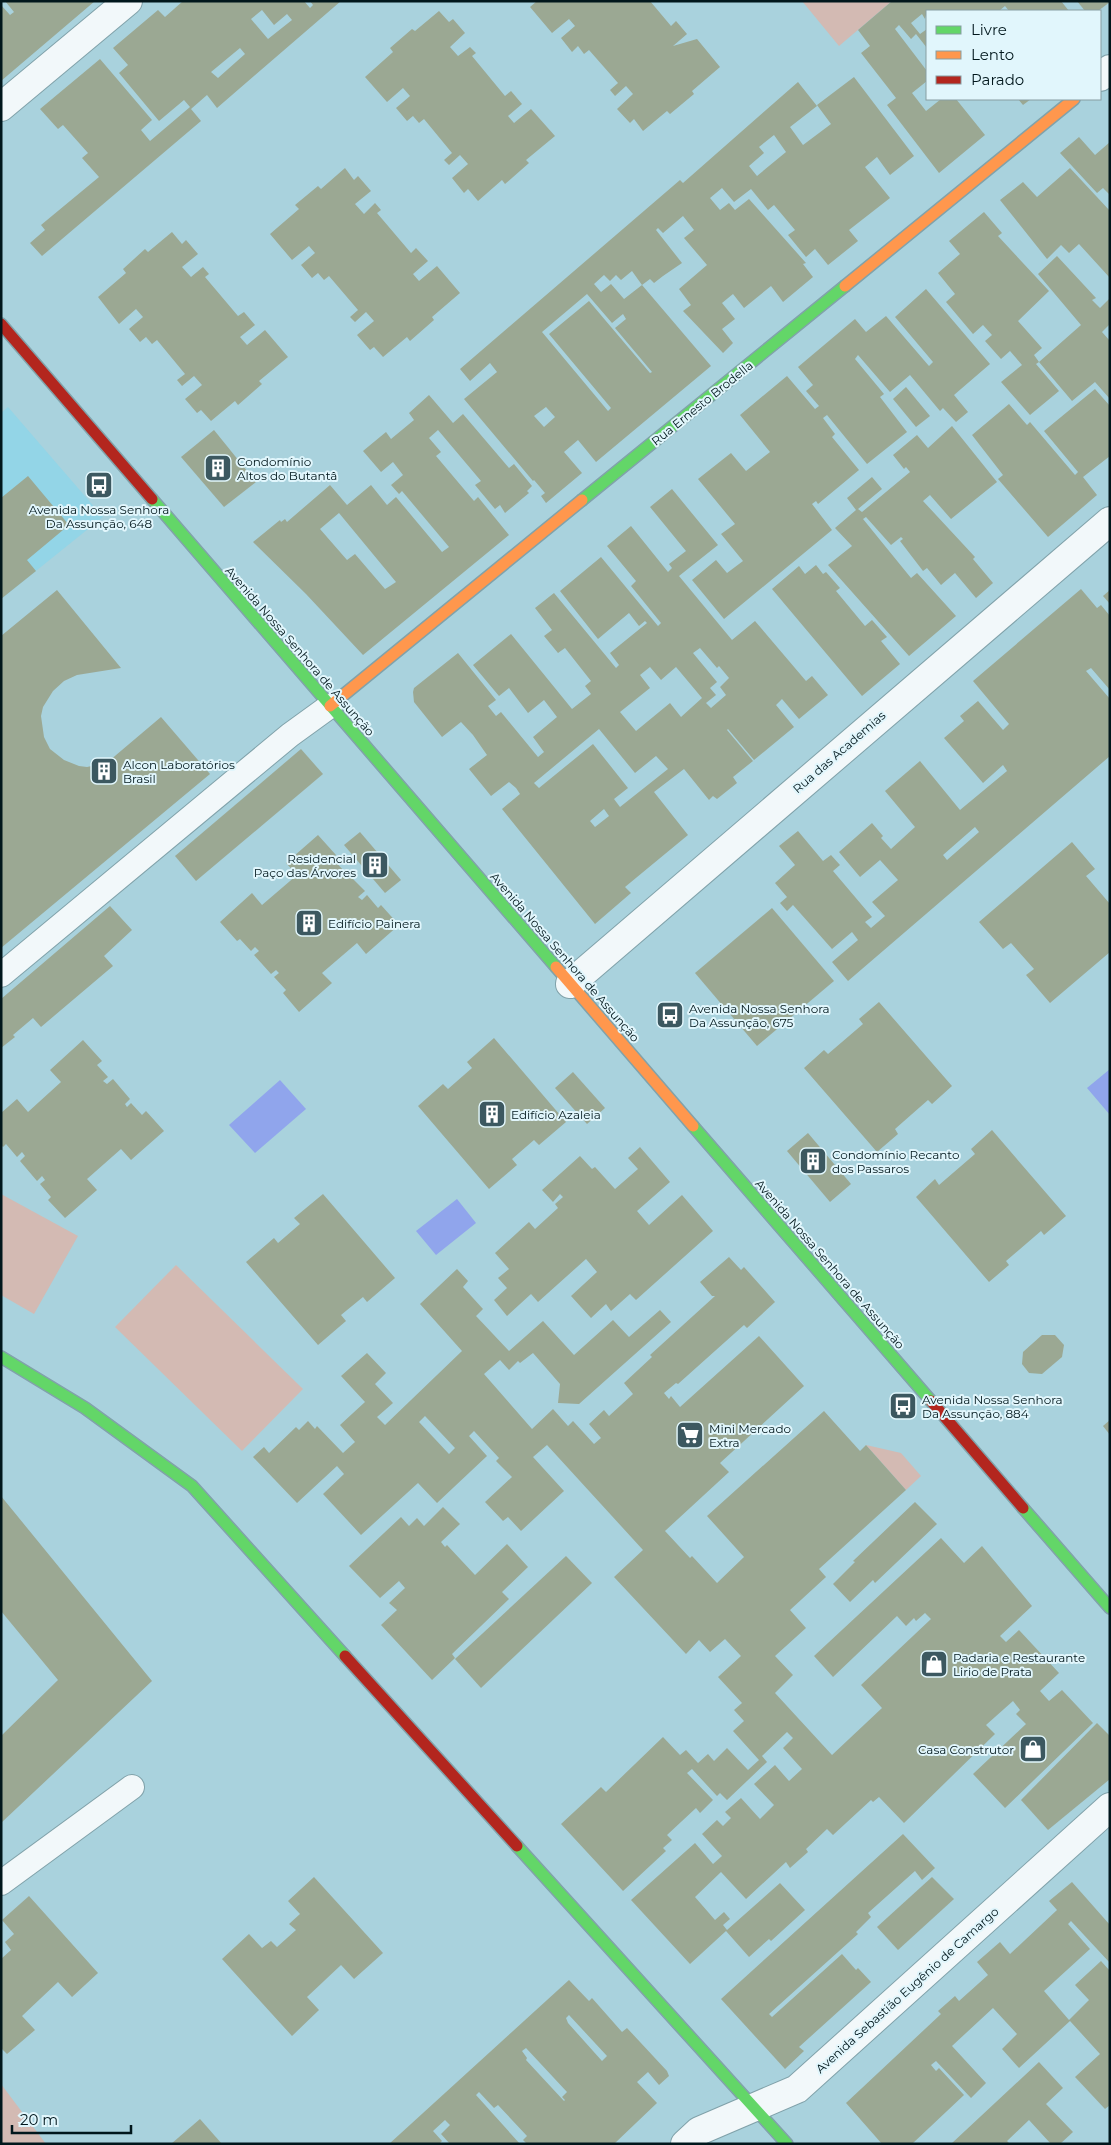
<svg xmlns="http://www.w3.org/2000/svg" width="1111" height="2145" viewBox="0 0 1111 2145" font-family="Montserrat,sans-serif">
<style>
.built{fill:#93d5e7}
.green{fill:#d3bab3}
.water{fill:#90a5ec}
.building{fill:#9ba893;fill-rule:evenodd}
.lines{fill:none;stroke-linecap:round;stroke-linejoin:round}
.lane-casing{stroke:#81a2aa;stroke-width:26}
.street-casing{stroke:#81a2aa;stroke-width:30}
.fast-casing{stroke:#81a2aa;stroke-width:14}
.slow-casing{stroke:#81a2aa;stroke-width:14}
.jam-casing{stroke:#81a2aa;stroke-width:14}
.lane{stroke:#f2f8fa;stroke-width:24}
.street{stroke:#f2f8fa;stroke-width:28}
.fast{stroke:#63d668;stroke-width:11}
.slow{stroke:#ff974d;stroke-width:11}
.jam{stroke:#b3261e;stroke-width:11}
.labels{text-anchor:middle;dominant-baseline:central;stroke-width:4;stroke-linejoin:round;paint-order:stroke}
.street-label{font-size:12px;fill:#01171c;stroke:#e1f6fc}
.poi-label{font-size:12px;fill:#01171c;stroke:#e1f6fc;text-anchor:start}
</style>
<rect width="100%" height="100%" fill="#a9d2dd"/>
<!-- built -->
<path class="built" d="M8,407L103,517L1,599V413Z"/>
<!-- green -->
<g class="green">
<path d="M802,1H892L839,46Z"/>
<path d="M1,1194L78,1236L34,1314L1,1295Z"/>
<path d="M176,1265L303,1389L242,1451L115,1327Z"/>
<path d="M866,1445L901,1453L921,1476L906,1490Z"/>
<path d="M1,2084L46,2144H1Z"/>
</g>
<!-- water -->
<g class="water">
<path d="M1110,1069V1115L1087,1088Z"/>
<path d="M280,1080L306,1109L255,1153L229,1125Z"/>
<path d="M457,1199L476,1223L436,1255L416,1231Z"/>
</g>
<!-- building -->
<g class="building">
<path d="M5,1H95L1,81V5L10,15L14,12Z"/>
<path d="M183,1H304L310,8L313,5L310,1H341L217,108L207,95L191,109L201,121L42,256L30,243L45,230L41,225L99,177L82,158L88,153L63,125L58,129L40,109L100,59L152,120L141,130L150,141L190,107L184,100L159,121L119,73L128,65L113,48L158,10L165,17ZM262,10L274,25L287,14L292,20L268,39L251,19ZM240,48L245,54L218,78L211,72Z"/>
<path d="M537,1H650L671,26L676,21L687,34L673,46L697,39L720,67L692,91L694,94L670,114L667,111L643,131L634,119L630,123L617,109L633,94L626,86L615,96L610,90L618,83L589,50L584,54L578,46L572,52L561,38L575,26L569,19L552,33L530,7Z"/>
<path d="M892,1H1061L1069,11H1009L1005,6L999,11H927L925,19L922,14L911,23L920,34L927,29V48L916,34L911,39L899,25L895,29L927,71V81L912,93L926,111L941,99H956L985,135L939,173L887,105L896,98L861,53L870,46L858,30Z"/>
<path d="M1077,1H1110V2L1098,11H1085Z"/>
<path d="M439,11L449,22L453,19L465,33L450,47L458,56L470,47L476,53L472,56L505,96L511,91L522,104L508,116L514,123L531,109L555,136L526,160L529,163L505,184L502,180L478,201L468,189L464,193L452,178L468,164L460,155L449,165L444,160L452,153L424,119L419,123L413,116L407,121L396,108L410,96L403,88L387,102L365,77L393,52L390,48L412,29L415,31Z"/>
<path d="M854,77L914,156L890,175L877,157L865,167L890,198L849,230L858,241L828,265L815,249L806,257L788,235L795,230L774,205L768,210L751,189L734,202L722,188L710,198L720,210L729,203L735,210L749,199L806,263L803,264L813,277L783,302L771,286L744,308L733,294L722,303L735,319L722,329L733,343L723,353L683,311L691,305L679,289L707,265L684,238L694,230L683,216L663,233L658,228L656,230L682,263L663,276L654,283L650,279L642,285L632,271L621,280L616,275L610,281L604,275L594,284L601,292L611,284L624,299L642,285L711,366L596,462L578,440L564,452L582,473L546,503L541,496L545,493L534,480L533,481L464,399L497,372L490,363L470,381L460,369L680,180L683,183L798,82L817,106L790,127L803,145L831,124L817,105ZM774,135L786,152L757,176L749,166L764,153L759,147ZM587,294L612,323L623,314L626,319L615,328L652,372L650,373L589,301L549,334L611,408L608,411L542,332ZM546,407L555,417L544,427L534,416Z"/>
<path d="M1018,99H1031L1023,105Z"/>
<path d="M1079,137L1095,155L1110,142V195L1103,188L1097,193L1060,153Z"/>
<path d="M345,168L354,180L358,176L371,191L355,204L364,214L375,203L381,210L377,213L411,253L416,248L428,261L413,274L419,281L437,266L460,293L432,317L434,320L410,341L407,337L383,357L374,347L370,350L357,335L374,321L366,312L355,322L350,317L358,310L329,276L324,280L318,273L312,278L301,265L315,253L309,246L292,260L270,234L299,209L295,205L318,186L321,189Z"/>
<path d="M1070,168L1110,211V278L1079,244L1069,253L1061,245L1047,259L1000,200L1023,182L1037,197Z"/>
<path d="M984,212L1002,233L998,236L1049,291L1018,321L1042,348L1034,355L1039,362L1036,364L1059,391L1030,415L1001,382L1022,365L1010,351L1001,359L985,341L992,335L983,325L973,334L946,302L955,294L938,273L960,254L949,241Z"/>
<path d="M172,232L182,244L186,240L198,254L182,267L191,277L203,267L209,274L205,277L238,316L244,312L255,325L240,337L247,345L265,330L288,357L259,381L262,384L238,405L235,401L211,421L201,410L197,413L185,399L202,385L194,376L182,386L177,380L185,374L157,340L152,344L146,337L140,342L129,329L143,317L136,309L119,324L98,297L126,273L123,269L145,249L148,252Z"/>
<path d="M1057,256L1096,298L1092,300L1100,308L1110,298V324L1102,332L1110,341V399L1095,382L1072,401L1039,362L1081,325L1038,274Z"/>
<path d="M926,289L990,364L954,395L968,412L956,422L943,408L940,411L910,375L890,392L858,355L855,359L884,394L880,397L907,432L867,464L827,415L823,418L835,434L832,437L859,470L818,504L816,501L812,504L832,530L724,619L692,580L716,560L727,573L743,561L721,534L735,524L698,479L731,453L746,471L770,452L740,415L787,376L815,409L819,406L806,391L813,385L798,367L855,319L866,332L886,316L929,366L933,362L895,317Z"/>
<path d="M906,387L930,416L916,427L893,399Z"/>
<path d="M1095,389L1110,406V456L1083,477L1097,495L1048,537L998,479L1003,475L972,435L1009,404L1027,425L1030,422L1075,475L1078,472L1044,431Z"/>
<path d="M429,395L453,423L463,414L509,468L514,464L532,486L527,491L529,493L505,513L500,505L495,509L475,485L481,481L438,430L429,438L441,452L436,456L474,501L478,497L509,535L363,655L306,594L253,542L280,520L281,522L285,519L287,522L330,485L347,505L371,485L387,505L396,497L442,552L449,547L402,491L399,494L391,485L403,475L393,462L381,472L363,451L386,432L391,439L414,420L409,413ZM339,513L396,582L390,586L385,589L355,554L347,560L320,529Z"/>
<path d="M952,426L997,482L951,519L930,495L923,501L975,557L973,559L993,583L976,598L955,573L941,585L927,568L923,571L900,541L903,539L901,537L891,545L866,517L863,519L911,578L917,573L956,616L909,656L828,565L852,546L835,528L856,510L847,498L872,477L882,489L858,509L862,512L910,472L906,467L904,469L893,455L917,435L928,448Z"/>
<path d="M214,430L256,482L224,507L181,457Z"/>
<path d="M28,476L69,525L27,560L36,571L1,599V498Z"/>
<path d="M672,489L718,545L679,576L732,640L755,621L806,681L812,676L828,695L799,719L782,699L776,705L794,727L754,760L728,729L727,730L753,761L733,777L737,783L717,799L713,796L709,800L684,769L654,792L688,835L625,887L631,893L595,924L502,809L520,794L516,788L509,782L491,796L469,769L487,755L473,735L461,722L442,737L414,702L413,692L414,688L458,653L496,700L488,706L496,716L501,712L538,757L544,752L533,737L557,717L544,700L528,713L509,688L499,696L473,665L511,634L572,709L591,694L585,686L591,681L565,648L558,653L544,636L552,630L535,608L554,593L616,668L619,665L610,653L647,623L645,621L639,626L629,613L598,639L560,591L601,557L658,626L661,623L631,586L636,581L607,546L631,526L668,572L672,568L669,564L686,551L650,507ZM700,648L717,668L719,666L729,678L720,687L726,695L711,708L706,703L716,695L710,688L717,682L693,653ZM650,667L661,680L676,667L702,698L681,717L670,703L636,731L620,712L650,688L640,675ZM599,729L635,773L656,756L668,769L620,807L614,799L628,788L593,744L539,788L534,783ZM604,809L609,816L595,827L590,821Z"/>
<path d="M816,565L823,574L826,572L840,588L836,591L865,626L872,620L887,637L881,641L900,664L862,696L772,589L799,566L805,574Z"/>
<path d="M1081,589L1097,608L1101,605L1110,616V690L1091,668L1086,671L1110,699V756L848,981L832,962L858,940L852,932L832,949L793,905L787,911L780,903L787,897L775,883L795,865L779,846L798,831L823,861L831,855L840,865L833,871L872,917L865,922L871,928L885,916L872,902L898,880L880,860L860,877L839,852L872,823L883,836L881,838L891,849L915,827L885,791L920,761L960,810L1007,771L1003,765L983,783L944,738L964,721L960,716L978,701L1003,730L1009,724L973,681ZM975,827L979,832L947,860L943,855Z"/>
<path d="M57,590L121,668L77,675L64,681L53,691L43,707L41,716L44,737L50,749L64,760L79,766L87,767L101,764L109,761L161,717L210,774L1,948V636Z"/>
<path d="M1110,590V604L1103,596Z"/>
<path d="M301,749L323,774L196,881L175,856Z"/>
<path d="M360,832L401,880L385,893L344,845Z"/>
<path d="M318,835L336,855L332,858L344,871L339,876L341,878L347,873L365,891L358,897L362,900L367,895L378,908L381,905L399,925L366,954L357,943L322,973L332,983L299,1012L283,993L286,990L274,977L279,973L276,970L271,974L254,955L259,951L255,947L251,951L240,939L237,941L220,922L252,893L262,905L297,875L286,863Z"/>
<path d="M1072,842L1095,869L1086,876L1110,904V952L1050,1003L1026,975L1034,969L1011,943L1003,949L979,922Z"/>
<path d="M110,906L132,930L104,956L113,966L41,1027L33,1018L13,1035L15,1037L1,1048V999Z"/>
<path d="M772,908L834,981L757,1046L695,973Z"/>
<path d="M879,1002L952,1086L932,1104L928,1100L895,1129L898,1134L877,1152L804,1068L824,1050L828,1054L863,1024L859,1019Z"/>
<path d="M494,1038L566,1122L539,1145L534,1140L512,1159L517,1165L489,1189L418,1106L443,1084L448,1089L472,1068L467,1062Z"/>
<path d="M83,1040L102,1061L97,1065L108,1077L103,1081L107,1084L113,1079L130,1099L125,1104L127,1107L131,1103L142,1115L146,1111L164,1131L131,1160L121,1149L87,1179L97,1190L65,1218L48,1200L51,1197L40,1184L45,1180L42,1176L37,1181L20,1161L25,1156L22,1152L17,1157L6,1144L3,1147L1,1145V1113L17,1099L28,1112L61,1082L50,1070Z"/>
<path d="M573,1072L605,1108L587,1124L555,1088Z"/>
<path d="M992,1130L1066,1216L1044,1235L1041,1231L1006,1261L1009,1265L989,1282L916,1197L935,1179L939,1185L975,1154L971,1149Z"/>
<path d="M808,1133L851,1184L830,1202L787,1151Z"/>
<path d="M640,1147L670,1182L637,1211L649,1225L682,1195L713,1231L636,1300L630,1294L611,1311L606,1304L591,1318L571,1296L597,1272L586,1259L538,1302L531,1294L507,1316L494,1300L507,1288L498,1278L509,1269L495,1253L529,1222L535,1229L558,1208L555,1204L563,1197L560,1194L553,1202L542,1190L580,1156L592,1169L595,1167L615,1189L638,1169L628,1158Z"/>
<path d="M323,1194L395,1278L367,1302L363,1297L341,1315L346,1321L318,1345L246,1262L274,1238L278,1243L300,1224L294,1218Z"/>
<path d="M729,1257L741,1270L744,1267L775,1302L747,1328L744,1325L678,1384L676,1383L664,1393L669,1399L671,1396L680,1407L759,1336L804,1386L720,1463L729,1472L665,1531L690,1558L692,1556L717,1583L744,1557L707,1516L824,1411L860,1451L866,1445L906,1490L819,1569L826,1577L790,1610L806,1628L775,1656L793,1675L775,1693L832,1755L882,1708L861,1685L931,1619L925,1613L916,1621L914,1618L906,1626L897,1616L833,1677L814,1656L941,1538L964,1563L982,1546L1032,1606L1000,1636L1006,1642L1019,1630L1059,1673L1040,1691L1049,1701L1062,1690L1093,1723L1005,1808L973,1774L1026,1724L1016,1714L1020,1710L1013,1701L986,1725L995,1734L904,1823L879,1797L873,1802L871,1800L833,1835L827,1829L806,1849L808,1852L790,1868L786,1862L746,1899L721,1872L695,1897L715,1920L724,1912L730,1919L723,1925L727,1930L780,1883L805,1910L771,1941L769,1939L749,1957L726,1931L690,1964L631,1900L695,1843L713,1864L722,1856L702,1834L717,1820L723,1826L731,1818L725,1812L741,1798L760,1819L774,1805L754,1784L775,1765L789,1781L802,1769L783,1748L793,1738L787,1732L762,1756L767,1762L727,1800L720,1793L717,1796L692,1769L687,1773L713,1800L700,1813L696,1808L667,1835L672,1840L663,1848L666,1851L623,1891L561,1824L601,1787L606,1792L663,1737L680,1755L686,1750L698,1763L708,1754L714,1761L727,1748L748,1770L759,1760L733,1731L744,1721L734,1710L742,1703L718,1677L741,1656L725,1639L710,1652L699,1640L686,1654L614,1577L643,1550L547,1445L533,1457L564,1491L521,1531L508,1517L503,1521L485,1502L512,1477L496,1461L499,1458L474,1431L469,1436L487,1456L437,1503L418,1483L361,1535L323,1494L344,1474L337,1466L297,1503L253,1457L264,1447L269,1453L296,1427L299,1430L308,1421L315,1429L317,1426L343,1453L355,1442L340,1425L365,1402L341,1376L367,1353L386,1373L375,1384L393,1403L377,1417L385,1425L462,1351L420,1304L457,1269L468,1281L463,1287L483,1309L476,1316L509,1351L543,1321L574,1355L613,1320L629,1337L660,1310L671,1322L579,1404L558,1403L560,1384L533,1353L520,1363L518,1361L509,1370L500,1360L484,1374L532,1429L553,1409L568,1426L573,1421L594,1444L601,1438L589,1424L604,1410L609,1416L633,1394L624,1383L652,1357L650,1355L715,1296H712L700,1282ZM425,1416L455,1448L449,1454L419,1422Z"/>
<path d="M1042,1335H1055L1064,1345L1062,1357L1042,1374L1029,1373L1022,1364L1023,1352Z"/>
<path d="M1110,1420V1435L1103,1426Z"/>
<path d="M1,1496L152,1681L1,1823V1736L58,1680L1,1611Z"/>
<path d="M915,1502L937,1524L875,1583L873,1580L850,1602L833,1584L855,1562L853,1561Z"/>
<path d="M443,1507L460,1524L441,1542L445,1547L447,1545L475,1575L507,1544L528,1567L502,1592L509,1599L452,1654L455,1658L432,1680L381,1625L397,1610L389,1603L405,1588L399,1581L380,1598L349,1566L401,1517L409,1526L417,1518L424,1526Z"/>
<path d="M566,1556L592,1583L481,1688L455,1659Z"/>
<path d="M1097,1723L1110,1736V1779L1048,1830L1021,1800Z"/>
<path d="M903,1834L935,1868L922,1880L915,1871L868,1913L871,1917L856,1932L858,1934L769,2014L772,2017L842,1954L856,1970L858,1968L871,1982L799,2047L804,2051L785,2069L721,1999Z"/>
<path d="M314,1877L383,1953L354,1979L341,1965L307,1997L319,2010L292,2036L222,1959L249,1934L262,1948L271,1941L277,1947L296,1930L289,1924L300,1914L288,1901Z"/>
<path d="M932,1877L954,1899L898,1950L877,1927Z"/>
<path d="M1072,1882L1110,1925V1963L1071,1921L1068,1924L1090,1949L1044,1991L1069,2020L1089,2000L1075,1985L1101,1961L1110,1971V2105L1105,2109L1075,2077L1100,2054L1070,2021L1019,2068L1002,2049L1017,2034L993,2008L952,2046L986,2083L971,2098L936,2061L931,2065L936,2071L939,2068L964,2095L912,2144H882L846,2103L941,2014L938,2011L955,1996L959,2001L988,1975L977,1962L1000,1942L1010,1954L1057,1910L1049,1901Z"/>
<path d="M29,1896L98,1973L72,1997L58,1982L22,2016L35,2030L7,2054L1,2048V1959L11,1950L5,1942L14,1934L2,1920Z"/>
<path d="M569,1980L589,2001L592,1998L622,2032L627,2028L667,2071L669,2076L659,2085L648,2072L637,2082L657,2103L614,2144H527L523,2140L527,2136L498,2105L494,2108L479,2092L476,2095L520,2144H450L441,2134L450,2125L445,2120L433,2131L442,2141L439,2144H389ZM569,2015L607,2056L602,2061L568,2023L566,2018ZM526,2048L567,2092L562,2097L565,2100L564,2101L526,2060L527,2058L522,2051Z"/>
<path d="M1039,2062L1063,2088L1046,2104L1073,2132L1060,2144H1051L1029,2120L1007,2141L1010,2144H951Z"/>
<path d="M200,2119L222,2144H171Z"/>
</g>
<g class="lines">
<!-- lane casing -->
<g class="lane-casing">
<g id="lane">
<path d="M1,975L290,735L330,706"/>
<path d="M1,1883L132,1787"/>
</g>
</g>
<!-- street casing -->
<g class="street-casing">
<g id="street">
<path d="M1100,77L1110,69"/>
<path d="M1,107L128,1"/>
<path d="M570,984L1110,521"/>
<path d="M685,2144L699,2131L797,2089L1110,1807"/>
</g>
</g>
<!-- fast casing -->
<g class="fast-casing">
<g id="fast">
<path d="M152,499L556,967"/>
<path d="M582,500L845,286"/>
<path d="M693,1126L931,1401"/>
<path d="M1,1357L85,1408L192,1486L345,1656"/>
<path d="M1023,1508L1110,1608"/>
<path d="M517,1846L787,2144"/>
</g>
</g>
<!-- slow casing -->
<g class="slow-casing">
<g id="slow">
<path d="M845,286L1074,99"/>
<path d="M330,706L582,500"/>
<path d="M556,967L693,1126"/>
</g>
</g>
<!-- jam casing -->
<g class="jam-casing">
<g id="jam">
<path d="M1,324L152,499"/>
<path d="M931,1401L1023,1508"/>
<path d="M345,1656L517,1846"/>
</g>
</g>
<!-- lane -->
<use href="#lane" class="lane"/>
<!-- street -->
<use href="#street" class="street"/>
<!-- fast -->
<use href="#fast" class="fast"/>
<!-- slow -->
<use href="#slow" class="slow"/>
<!-- jam -->
<use href="#jam" class="jam"/>
</g>
<!-- icons -->
<defs>
<g id="building-square" transform="scale(1.4375)"><rect x="-9" y="-9" width="18" height="18" rx="4" fill="#3c5860" stroke="#e1f6fc"/><path d="M-4-6H4V6H1V3H-1V6H-4ZM-2.5-4.3h1.7v1.8h-1.7ZM.8-4.3h1.7v1.8H.8ZM-2.5-1h1.7V.8h-1.7ZM.8-1h1.7V.8H.8Z" fill="#fff"/></g>
<g id="bus-square" transform="scale(1.4375)"><rect x="-9" y="-9" width="18" height="18" rx="4" fill="#3c5860" stroke="#e1f6fc"/><path d="M-5-6H5V4H4V6H2V4H-2V6H-4V4H-5ZM-3.5-4V0h7V-4ZM-3.5 1.2v1.5H-2V1.2ZM2 1.2v1.5H3.5V1.2Z" fill="#fff"/></g>
<g id="supermarket-square" transform="scale(1.4375)"><rect x="-9" y="-9" width="18" height="18" rx="4" fill="#3c5860" stroke="#e1f6fc"/><path d="M-6-5.5h2.5l.6 2H6L4.5 2H-2.5L-4.4-4H-6ZM-1.5 3.2a1.3 1.3 0 1 0 .1 0ZM3 3.2a1.3 1.3 0 1 0 .1 0Z" fill="#fff"/></g>
<g id="shop-square" transform="scale(1.4375)"><rect x="-9" y="-9" width="18" height="18" rx="4" fill="#3c5860" stroke="#e1f6fc"/><path d="M-5-2.5h2.3a2.7 3.5 0 0 1 5.4 0H5L5.5 6h-11ZM-1.5-2.5h3a1.5 2.3 0 0 0-3 0Z" fill="#fff"/></g>
</defs>
<g fill-rule="evenodd">
<use href="#building-square" x="218" y="468"/>
<use href="#bus-square" x="99" y="485"/>
<use href="#building-square" x="104" y="771"/>
<use href="#building-square" x="375" y="865"/>
<use href="#building-square" x="309" y="923"/>
<use href="#bus-square" x="670" y="1015"/>
<use href="#building-square" x="492" y="1114"/>
<use href="#building-square" x="813" y="1161"/>
<use href="#bus-square" x="903" y="1406"/>
<use href="#supermarket-square" x="690" y="1435"/>
<use href="#shop-square" x="934" y="1664"/>
<use href="#shop-square" x="1033" y="1749"/>
</g>
<g class="labels">
<!-- street labels -->
<g class="street-label">
<text transform="translate(702 403) rotate(-39)">Rua Ernesto Brodella</text>
<text transform="translate(300 651) rotate(49)">Avenida Nossa Senhora de Assunção</text>
<text transform="translate(839 752) rotate(-41)">Rua das Academias</text>
<text transform="translate(565 957) rotate(49)">Avenida Nossa Senhora de Assunção</text>
<text transform="translate(830 1264) rotate(49)">Avenida Nossa Senhora de Assunção</text>
<text transform="translate(907 1990) rotate(-42)">Avenida Sebastião Eugênio de Camargo</text>
</g>
<!-- poi labels -->
<g class="poi-label">
<text x="237" y="461">Condomínio<tspan x="237" dy="14">Altos do Butantâ</tspan></text>
<text x="99" y="509" text-anchor="middle">Avenida Nossa Senhora<tspan x="99" dy="14">Da Assunção, 648</tspan></text>
<text x="123" y="764">Alcon Laboratórios<tspan x="123" dy="14">Brasil</tspan></text>
<text x="356" y="858" text-anchor="end">Residencial<tspan x="356" dy="14">Paço das Árvores</tspan></text>
<text x="328" y="923">Edifício Painera</text>
<text x="689" y="1008">Avenida Nossa Senhora<tspan x="689" dy="14">Da Assunção, 675</tspan></text>
<text x="511" y="1114">Edifício Azaleia</text>
<text x="832" y="1154">Condomínio Recanto<tspan x="832" dy="14">dos Passaros</tspan></text>
<text x="922" y="1399">Avenida Nossa Senhora<tspan x="922" dy="14">Da Assunção, 884</tspan></text>
<text x="709" y="1428">Mini Mercado<tspan x="709" dy="14">Extra</tspan></text>
<text x="953" y="1657">Padaria e Restaurante<tspan x="953" dy="14">Lirio de Prata</tspan></text>
<text x="1014" y="1749" text-anchor="end">Casa Construtor</text>
</g>
</g>
<!-- border -->
<rect width="1111" height="2145" fill="none" stroke="#01171c" stroke-width="5"/>
<!-- legend -->
<rect x="926" y="10" width="175" height="90" fill="#e1f6fc" stroke="#879da2"/>
<rect x="936" y="26" width="25" height="8" fill="#63d668" stroke="#879da2"/>
<text x="971" y="35" font-size="15" fill="#01171c">Livre</text>
<rect x="936" y="51" width="25" height="8" fill="#ff974d" stroke="#879da2"/>
<text x="971" y="60" font-size="15" fill="#01171c">Lento</text>
<rect x="936" y="76" width="25" height="8" fill="#b3261e" stroke="#879da2"/>
<text x="971" y="85" font-size="15" fill="#01171c">Parado</text>
<!-- scale -->
<path d="M12 2125v8h119v-8" fill="none" stroke="#01171c" stroke-width="2.5"/>
<text x="20" y="2125" font-size="15" fill="#01171c" stroke="#e1f6fc" stroke-width="4" paint-order="stroke">20 m</text>
</svg>
